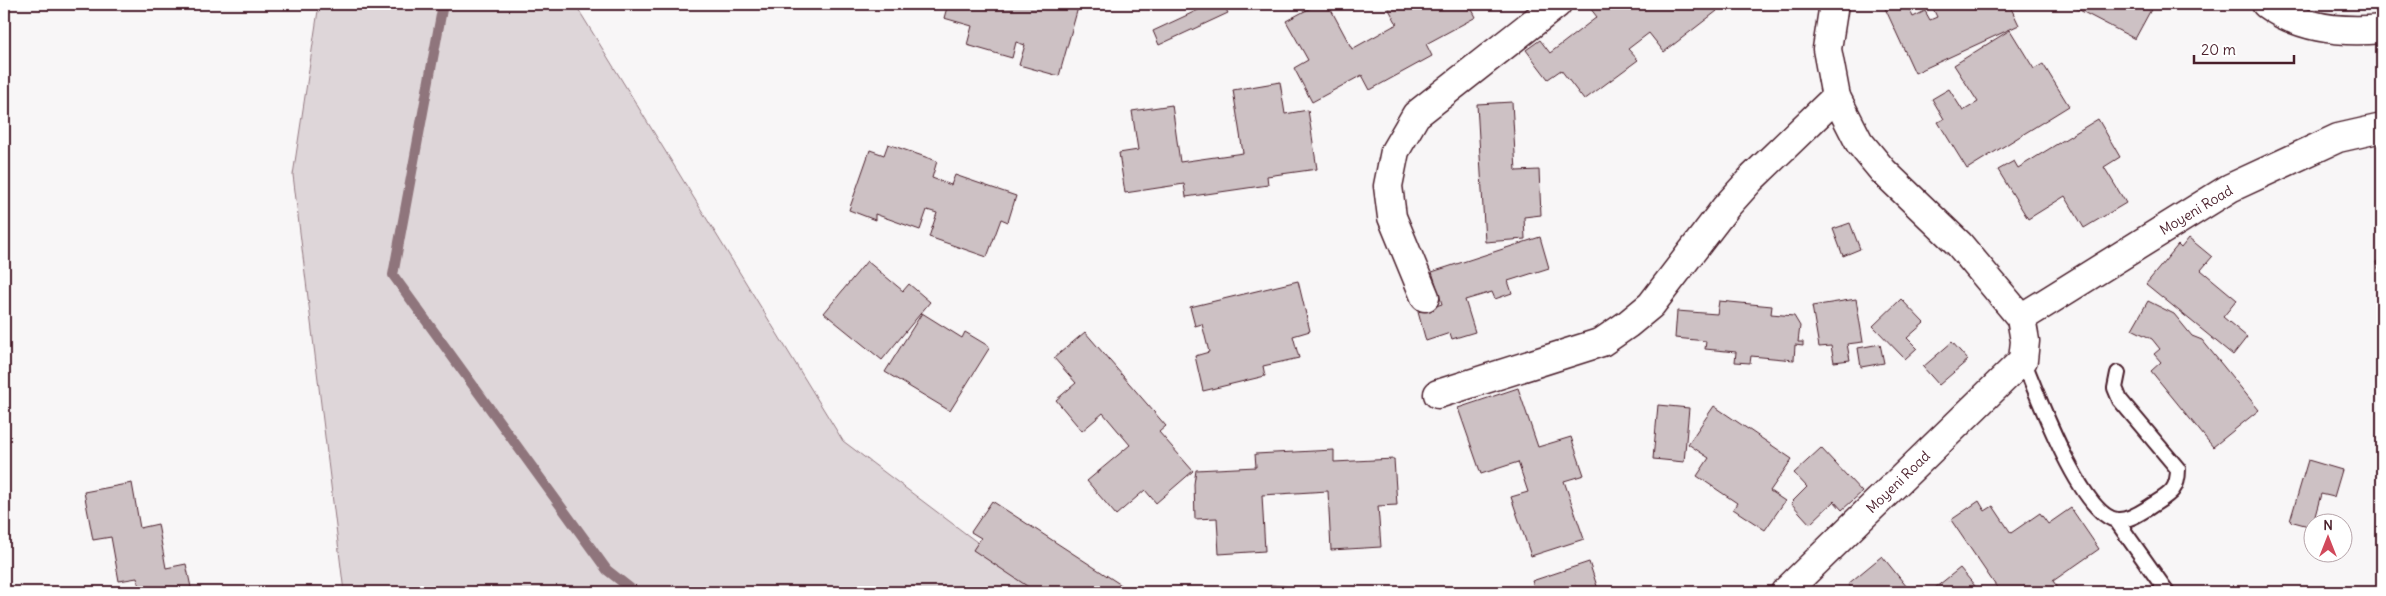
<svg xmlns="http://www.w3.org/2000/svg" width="2386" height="596" viewBox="0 0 2386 596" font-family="Delius,sans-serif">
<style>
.green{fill:#ded6d9;stroke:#947a82}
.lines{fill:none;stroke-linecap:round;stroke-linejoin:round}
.stream{stroke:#8f747b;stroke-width:10}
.building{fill:#cdc1c4;stroke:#4a1f2b}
.service-casing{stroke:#4a1f2b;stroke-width:18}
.minor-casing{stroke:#4a1f2b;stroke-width:31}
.service{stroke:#fff;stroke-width:14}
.minor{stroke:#fff;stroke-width:28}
.labels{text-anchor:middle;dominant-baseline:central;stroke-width:5;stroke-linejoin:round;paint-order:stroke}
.street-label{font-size:14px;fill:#4a1f2b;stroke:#fff}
</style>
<rect width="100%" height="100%" fill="#f8f6f7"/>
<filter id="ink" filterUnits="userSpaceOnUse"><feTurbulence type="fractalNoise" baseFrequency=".02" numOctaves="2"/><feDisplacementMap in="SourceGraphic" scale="10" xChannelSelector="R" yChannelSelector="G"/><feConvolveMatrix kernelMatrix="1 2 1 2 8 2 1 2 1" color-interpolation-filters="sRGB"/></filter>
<g filter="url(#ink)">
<!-- green -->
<path class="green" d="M319,4H575L843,441L1043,592H344L293,175Z"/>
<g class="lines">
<!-- stream -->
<path class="stream" d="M443,4L393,275L607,570L635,592"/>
</g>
<!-- building -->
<g class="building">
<path d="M948,4H1079L1059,76L1019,65L1025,45L1016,42L1012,58L967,45L972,26L944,18Z"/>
<path d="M1211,4H1223L1228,13L1159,45L1153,31Z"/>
<path d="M1318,4H1328L1352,49L1397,24L1386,4H1469L1476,17L1426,44L1432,56L1370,90L1362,75L1312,102L1294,68L1308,60L1286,21Z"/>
<path d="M1587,4H1712L1717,11L1664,52L1649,33L1628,49L1638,60L1584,100L1561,70L1548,79L1526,50L1540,40L1550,53L1597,17Z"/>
<path d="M1889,4H1907L1913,17L1925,11L1930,20L1937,17L1931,4H2009L2019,25L1915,73L1884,6Z"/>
<path d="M2068,4H2154L2135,39Z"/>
<path d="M2010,30L2034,69L2043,64L2069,106L1967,169L1938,122L1944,119L1932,99L1949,89L1963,111L1978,102L1954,65Z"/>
<path d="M1280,82L1285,114L1308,110L1317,169L1267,176L1268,185L1186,197L1184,184L1125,193L1119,153L1138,150L1132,111L1172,105L1180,162L1243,153L1233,90Z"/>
<path d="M1512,102L1516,171L1539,170L1541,215L1524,217L1525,239L1485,242L1477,104Z"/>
<path d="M2098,119L2120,157L2104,167L2126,203L2084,228L2065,196L2028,219L1998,170L2014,161L2018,168Z"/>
<path d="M888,144L937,161L932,178L951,185L955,175L1016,196L1008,222L1001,219L987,257L929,237L937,213L927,210L920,230L875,214V220L849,210L870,150L884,155Z"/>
<path d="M1850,223L1860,249L1843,256L1833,229Z"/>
<path d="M1540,237L1549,268L1508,281L1512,293L1495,299L1492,292L1465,300L1475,332L1452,339L1450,333L1426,341L1418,312L1442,304L1432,272Z"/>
<path d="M2189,238L2212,257L2201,270L2237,300L2223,317L2247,337L2233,355L2146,284L2178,245L2181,248Z"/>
<path d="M2382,259V283L2376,262Z"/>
<path d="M867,261L903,291L909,284L930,302L882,360L824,313Z"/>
<path d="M1298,281L1310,331L1293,336L1299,358L1263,366L1265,376L1203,391L1195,356L1209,352L1202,324L1195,326L1190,307Z"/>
<path d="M1856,299L1863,342L1847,344L1850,360L1834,362L1831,346L1819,347L1812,306Z"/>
<path d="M1901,299L1924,323L1907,338L1917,348L1905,359L1873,326Z"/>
<path d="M1719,301L1772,306L1771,314L1794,316L1800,326L1798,342H1803V346L1795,345L1794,360L1751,356L1750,363L1735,362L1736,352L1705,349L1706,341L1675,338L1677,311L1717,314Z"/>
<path d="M2148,301L2174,314L2192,336L2202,340L2259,410L2213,447L2151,371L2161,362L2154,354L2160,349L2152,339L2132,329Z"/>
<path d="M922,313L962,338L965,332L990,347L950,411L885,372Z"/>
<path d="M1085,332L1166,426L1159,432L1193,471L1156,503L1145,490L1116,515L1087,481L1130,445L1103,413L1082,431L1056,400L1076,383L1054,358Z"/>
<path d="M1952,342L1968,360L1939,385L1923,367Z"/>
<path d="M1880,344L1884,363L1861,367L1858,348Z"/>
<path d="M1518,388L1538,447L1571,437L1584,475L1564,481L1584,539L1531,556L1511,497L1528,492L1518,462L1481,474L1458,408Z"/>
<path d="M1658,405L1689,408L1684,462L1653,459Z"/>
<path d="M1714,406L1792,459L1770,491L1785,501L1765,530L1733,509L1737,503L1697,476L1709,458L1688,444Z"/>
<path d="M1821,448L1862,492L1842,510L1834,501L1810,524L1791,503L1807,487L1794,473Z"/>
<path d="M1334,450V462L1394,459L1397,505L1378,506L1381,547L1331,550L1328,491L1262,495L1265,551L1219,554L1217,518L1195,519L1194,484L1196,470L1256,467L1255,454Z"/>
<path d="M2308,460L2342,470L2334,497L2321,494L2312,527L2290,521Z"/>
<path d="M132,483L140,528L158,524L166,568L186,564L192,592H140L137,578L119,581L111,537L93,540L84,492Z"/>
<path d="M992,501L1132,592H1061L1055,587L1052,592H1036L973,550L981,538L971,532Z"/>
<path d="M1979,501L1985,511L1993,506L2011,533L2040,513L2048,524L2071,508L2099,549L2053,581L2061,592H2000L1951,520Z"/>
<path d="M1882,556L1911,592H1855L1848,584Z"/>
<path d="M1589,562L1599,592H1536L1532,581Z"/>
<path d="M1960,568L1980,592H1930Z"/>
<path d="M1271,585L1314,589V592H1270Z"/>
</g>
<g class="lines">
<!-- service casing -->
<g class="service-casing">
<g id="service">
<path d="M2023,360C2036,391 2081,516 2117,520C2128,521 2140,513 2148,508C2167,495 2178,493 2178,469L2120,400L2115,388L2118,373"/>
<path d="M2116,520L2167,592"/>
</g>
</g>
<!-- minor casing -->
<g class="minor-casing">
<g id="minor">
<path d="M2266,4C2300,29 2341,33 2382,29"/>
<path d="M1425,297L1392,217L1388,186L1395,151L1416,115L1557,4"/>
<path d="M2021,318L2230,188L2338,138L2382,128"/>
<path d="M1438,394L1602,342L1628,324L1651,305L1726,207L1752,178L1836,97"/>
<path d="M1785,592L2023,360L2025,341L2021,318L1959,244L1883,171L1859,142L1836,97L1827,49L1834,4"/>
</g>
</g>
<!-- service -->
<use href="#service" class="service"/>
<!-- minor -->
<use href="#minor" class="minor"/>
</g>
</g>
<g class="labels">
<!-- street labels -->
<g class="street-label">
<text transform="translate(2196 210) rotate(-31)">Moyeni Road</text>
<text transform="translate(1898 482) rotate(-44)">Moyeni Road</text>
</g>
</g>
<!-- margin -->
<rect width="2386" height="596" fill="none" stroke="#fff" stroke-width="20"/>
<rect x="10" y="10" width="2366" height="576" fill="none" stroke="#4a1f2b" stroke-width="2" filter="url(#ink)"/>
<!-- north arrow -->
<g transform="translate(2328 538)"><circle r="24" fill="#ffffff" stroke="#b7a5aa"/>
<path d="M0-4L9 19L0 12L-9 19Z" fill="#d1495b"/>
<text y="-8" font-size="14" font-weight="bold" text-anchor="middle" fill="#4a1f2b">N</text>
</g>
<!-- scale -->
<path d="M2194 55v8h100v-8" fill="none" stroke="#4a1f2b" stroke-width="2.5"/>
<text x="2201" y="55" font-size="15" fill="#4a1f2b" stroke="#ffffff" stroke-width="4" paint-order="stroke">20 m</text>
</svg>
